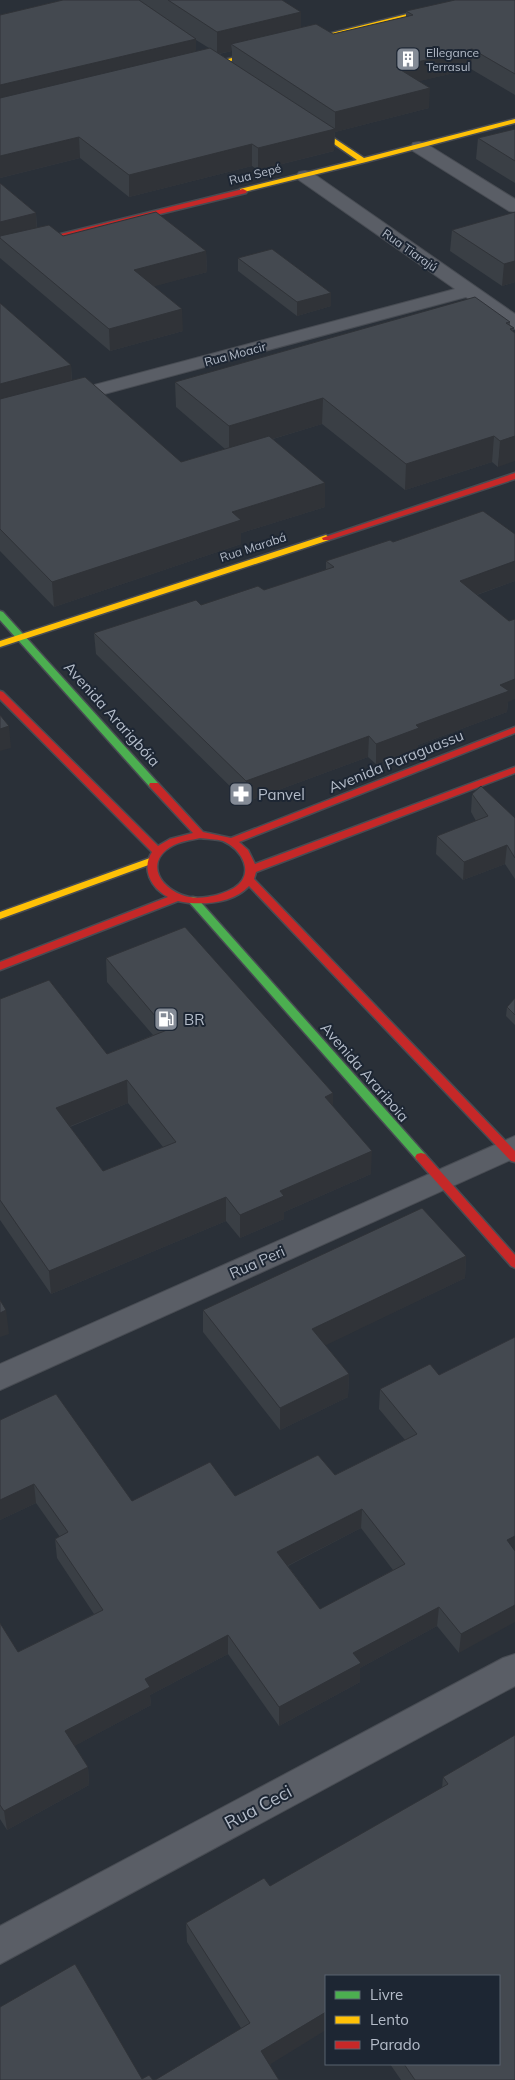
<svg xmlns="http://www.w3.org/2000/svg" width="515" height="2080" viewBox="0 0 515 2080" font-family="Mulish,sans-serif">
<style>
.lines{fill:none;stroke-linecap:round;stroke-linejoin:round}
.street-casing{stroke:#484c53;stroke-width:2}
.fast-casing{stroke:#484c53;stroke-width:3}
.slow-casing{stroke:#484c53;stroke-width:3}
.jam-casing{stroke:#484c53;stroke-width:3}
.street{fill:#5a5e66;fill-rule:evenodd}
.fast{fill:#4caf50;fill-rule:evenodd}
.slow{fill:#ffc107;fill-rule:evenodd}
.jam{fill:#c62828;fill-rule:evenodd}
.wall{fill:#3a3f45;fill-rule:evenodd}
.shaded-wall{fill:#303338}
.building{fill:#444950;stroke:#303338;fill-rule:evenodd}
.labels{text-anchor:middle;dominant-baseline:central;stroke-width:4;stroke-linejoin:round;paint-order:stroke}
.far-poi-label{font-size:12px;fill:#b4bcc9;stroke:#1d2633;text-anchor:start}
.far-street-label{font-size:12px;fill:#b4bcc9;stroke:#1d2633}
.street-label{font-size:15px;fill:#b4bcc9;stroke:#1d2633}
.poi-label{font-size:15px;fill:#b4bcc9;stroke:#1d2633;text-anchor:start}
.near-street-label{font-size:18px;fill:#b4bcc9;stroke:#1d2633}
</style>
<rect width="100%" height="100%" fill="#2a3038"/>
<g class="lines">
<!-- street casing -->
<g class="street-casing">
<g id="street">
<path d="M419,142L425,143L515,199V212L509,211L413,151L411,147L413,143Z"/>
<path d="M305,171L311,172L515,314V329L508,327L466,297L0,422V410L455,289L299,180L296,176L299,172Z"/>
<path d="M515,1136V1158L0,1390V1364Z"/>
<path d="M515,1654V1686L0,1964V1926L503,1658Z"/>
</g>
</g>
<!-- fast casing -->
<g class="fast-casing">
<g id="fast">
<path d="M0,611L3,612L158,783L159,785L158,787H150L0,620Z"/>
<path d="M193,897L197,898L425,1154L427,1157L425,1160H417L189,902L188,900L189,898Z"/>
</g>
</g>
<!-- slow casing -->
<g class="slow-casing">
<g id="slow">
<path d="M463,0H474L191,71L188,69Z"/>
<path d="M301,119H305L364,158L515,119V123L366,162L240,193V189L357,160L301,121Z"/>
<path d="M326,535L330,538L329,540L0,647V641Z"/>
<path d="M150,858L155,861L154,863L0,919V912Z"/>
</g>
</g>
<!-- jam casing -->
<g class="jam-casing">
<g id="jam">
<path d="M243,189L247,191L246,193L0,253V249Z"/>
<path d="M515,473V479L329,540H323L322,538Z"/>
<path d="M0,691L3,692L158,846L170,839L193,833L150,787L149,785L150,783H158L203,832L231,838L515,727V733L239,842L248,850L255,864L515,767V773L256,872L254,879L515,1151V1162L511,1161L249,886C233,904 199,906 178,901L0,970V962L168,897C151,888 141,869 152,852L0,699ZM200,838C207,839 216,839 223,841C242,849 256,874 234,888C220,896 197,901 182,895C156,885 146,859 174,845C182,841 191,840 200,838Z"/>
<path d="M421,1153L425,1154L515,1255V1268L511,1266L417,1160L415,1157L417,1154Z"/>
</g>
</g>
<!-- street -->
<use href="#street" class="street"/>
<!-- fast -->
<use href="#fast" class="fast"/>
<!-- slow -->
<use href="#slow" class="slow"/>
<!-- jam -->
<use href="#jam" class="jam"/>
</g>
<!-- wall -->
<g class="wall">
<path d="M63,0H282L301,27L333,34L406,17V11L515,0V95L471,69L419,81L429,108L335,132L334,151L258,170L252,166L129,197L80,158L0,178V15ZM196,40L209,48V49L196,52ZM232,51V62L219,54Z"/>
<path d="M515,129V183L476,159L478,138Z"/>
<path d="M0,183L36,213L37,227L63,236L206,251L207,272L154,286L183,331L110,351L0,258Z"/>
<path d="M515,212V282L502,286L450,251L452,230Z"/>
<path d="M238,258L331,306L297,316L238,271Z"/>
<path d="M0,303L71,365L72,381L181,462L225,449L176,407L175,382L510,322V325L514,328L513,331L498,467L492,462L405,490L322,424L273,439L325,507L241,533V544L54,607L0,551Z"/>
<path d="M393,542L515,581L477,595L508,702L507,712L418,745V749L376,764L368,757L246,802L96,654L94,633L201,605L264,590L326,570V561Z"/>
<path d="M472,794L515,818V879L505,864L463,880L436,854L437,836L476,821L471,812Z"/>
<path d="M106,958L333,1106L371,1174L284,1212V1219L240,1238L226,1221L51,1294L0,1220V999L107,1054L153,1035L107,982ZM128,1103L163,1147L103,1171L70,1127Z"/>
<path d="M515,998V1025L506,1016L507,1007Z"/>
<path d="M466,1256L465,1278L325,1345L349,1374L348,1397L280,1430L203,1332V1310Z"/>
<path d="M515,1337L459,1653L437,1626L360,1668V1682L279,1726L228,1654L150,1695L151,1705L74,1746L88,1767L89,1785L7,1830L0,1819V1623L18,1652L94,1614L57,1558L55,1539L60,1537L36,1503L0,1520V1420L132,1501L235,1496L335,1475L405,1440L379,1409L380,1389L439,1375ZM361,1528L393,1570L320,1609L288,1566Z"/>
<path d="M515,1735V2080H401L390,2064H499L326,1976L270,2065L241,2028L187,1942L186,1923L270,1886L442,1788L443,1777Z"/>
</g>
<!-- shaded-wall -->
<g class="shaded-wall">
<path d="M301,12V34L231,44L232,51L217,54V32Z"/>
<path d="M196,39V59L0,106V85Z"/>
<path d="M472,49L471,69L395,87L396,67Z"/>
<path d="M430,88L429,108L335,132V112Z"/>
<path d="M335,129L334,151L258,170V148Z"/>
<path d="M79,137L80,158L0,178V156Z"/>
<path d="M252,144V166L129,197V175Z"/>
<path d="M36,213L37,235L0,238V222Z"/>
<path d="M206,251L207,272L134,292V270Z"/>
<path d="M515,261V282L502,286L504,264Z"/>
<path d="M331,293V306L297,316V302Z"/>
<path d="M182,309L183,331L110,351L109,329Z"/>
<path d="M71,365L72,389L0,408V384Z"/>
<path d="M323,398L322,424L229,452V426Z"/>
<path d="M494,436L492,462L405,490L406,464Z"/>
<path d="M515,436V461L498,467L500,441Z"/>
<path d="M325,483V507L241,533V544L54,607L52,582L232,512Z"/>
<path d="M515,561V581L459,601L460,581Z"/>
<path d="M515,679V699L508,702L507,712L418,745V749L376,764V744L416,725L500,685Z"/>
<path d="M9,726L11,748L0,751V729Z"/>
<path d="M369,736L368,757L246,802V781Z"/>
<path d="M507,845L505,864L463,880L464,862Z"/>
<path d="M127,1080L128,1103L58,1131L56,1108Z"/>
<path d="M333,1093V1117L325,1097Z"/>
<path d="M372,1151L371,1174L284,1212V1219L240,1238V1215L280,1191Z"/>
<path d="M226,1197V1221L51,1294L49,1271Z"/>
<path d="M466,1256L465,1278L312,1352V1329Z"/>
<path d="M6,1310L9,1334L0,1337V1313Z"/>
<path d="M349,1374L348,1397L280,1430V1408Z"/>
<path d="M34,1484L36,1503L0,1520V1500Z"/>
<path d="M362,1509L361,1528L277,1571V1552Z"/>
<path d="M515,1536V1554L507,1540Z"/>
<path d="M515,1605V1622L459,1653L461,1634Z"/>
<path d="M439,1607L437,1626L360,1668V1682L279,1726V1707L353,1653Z"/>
<path d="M228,1635V1654L150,1695L151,1705L67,1750L65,1731L145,1679Z"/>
<path d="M88,1767L89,1785L7,1830L4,1811Z"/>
<path d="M326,2012V2030L261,2070V2051Z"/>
</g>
<!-- building -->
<g class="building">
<path d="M63,0H139L196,39L0,85V15Z"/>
<path d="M168,0H282L301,12L217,32Z"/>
<path d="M455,0H515V74L472,49L396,67L430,88L335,112L231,44L316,24L333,34L413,15L406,11Z"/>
<path d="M210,48L335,129L258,148L252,144L129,175L79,137L0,156V98Z"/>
<path d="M515,129V161L478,138Z"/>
<path d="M0,183L36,213L0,222Z"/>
<path d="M156,212L206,251L134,270L182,309L109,329L0,238V236L49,225L63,236Z"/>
<path d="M515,212V261L504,264L452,230Z"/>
<path d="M272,249L331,293L297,302L238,258Z"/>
<path d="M475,297L510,322L506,323L514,328L510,329L515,333V436L500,441L494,436L406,464L323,398L229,426L175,382Z"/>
<path d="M0,303L71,365L0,384Z"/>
<path d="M85,377L181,462L269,436L325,483L232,512L241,520L52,582L0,529V399Z"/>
<path d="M483,511L515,534V561L460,581L509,621L515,619V679L500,685L509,691L416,725L419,728L376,744L369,736L246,781L94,633L196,600L201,605L258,586L264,590L334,567L326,561L390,540L393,542Z"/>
<path d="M0,715L9,726L0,729Z"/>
<path d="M481,786L515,818V858L507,845L464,862L437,836L488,816L472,794Z"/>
<path d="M185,927L333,1093L325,1097L372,1151L280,1191L284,1196L240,1215L226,1197L49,1271L0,1200V999L49,980L107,1054L167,1030L106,958ZM127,1080L176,1142L103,1171L56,1108Z"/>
<path d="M515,998V1015L507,1007Z"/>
<path d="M422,1208L466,1256L312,1329L349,1374L280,1408L203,1310Z"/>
<path d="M0,1300L6,1310L0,1313Z"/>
<path d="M515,1337V1536L507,1540L515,1551V1605L461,1634L439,1607L353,1653L361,1663L279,1707L228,1635L145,1679L150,1687L65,1731L88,1767L4,1811L0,1805V1623L18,1652L103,1610L55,1539L68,1532L34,1484L0,1500V1420L56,1394L132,1501L210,1462L235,1496L318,1455L335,1475L417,1434L380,1389L430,1364L439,1375ZM362,1509L405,1564L320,1609L277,1552Z"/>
<path d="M515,1735V2080H415L404,2064H499V1976H326V2012L261,2051L279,2080H155L250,2023L186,1923L264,1878L270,1886L448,1784L443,1777Z"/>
<path d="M75,1964L142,2079L149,2075L153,2080H0V2007Z"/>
</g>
<!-- icons -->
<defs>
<g id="building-square" transform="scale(1.25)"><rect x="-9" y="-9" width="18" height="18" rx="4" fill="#848b96" stroke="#1d2633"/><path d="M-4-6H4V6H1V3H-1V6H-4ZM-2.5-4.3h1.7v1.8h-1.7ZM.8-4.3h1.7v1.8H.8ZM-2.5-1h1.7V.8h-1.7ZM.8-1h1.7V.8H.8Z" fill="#fff"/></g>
<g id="pharmacy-square" transform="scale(1.25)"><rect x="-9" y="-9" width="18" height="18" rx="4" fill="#848b96" stroke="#1d2633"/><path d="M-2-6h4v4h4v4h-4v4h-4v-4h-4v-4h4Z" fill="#fff"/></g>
<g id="fuel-square" transform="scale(1.25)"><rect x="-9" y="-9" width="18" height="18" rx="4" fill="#848b96" stroke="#1d2633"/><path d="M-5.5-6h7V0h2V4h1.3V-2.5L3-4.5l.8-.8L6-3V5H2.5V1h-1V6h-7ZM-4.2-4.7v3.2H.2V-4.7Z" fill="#fff"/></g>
</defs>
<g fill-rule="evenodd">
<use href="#building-square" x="408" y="59"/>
<use href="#pharmacy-square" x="241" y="794"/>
<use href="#fuel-square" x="166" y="1019"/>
</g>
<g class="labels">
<!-- far-poi labels -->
<g class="far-poi-label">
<text x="426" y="52">Ellegance<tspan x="426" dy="14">Terrasul</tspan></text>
</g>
<!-- far-street labels -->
<g class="far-street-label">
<text transform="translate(255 174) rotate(-14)">Rua Sepé</text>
<text transform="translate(410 250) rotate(35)">Rua Tiarajú</text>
<text transform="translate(235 354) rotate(-15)">Rua Moacir</text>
<text transform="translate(253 547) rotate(-18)">Rua Marabá</text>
</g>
<!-- street labels -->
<g class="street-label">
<text transform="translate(112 714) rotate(48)">Avenida Ararigbóia</text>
<text transform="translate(396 761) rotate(-22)">Avenida Paraguassu</text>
<text transform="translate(365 1072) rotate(49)">Avenida Arariboia</text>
<text transform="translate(257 1262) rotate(-24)">Rua Peri</text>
</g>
<!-- poi labels -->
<g class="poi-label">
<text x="258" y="794">Panvel</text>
<text x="184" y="1019">BR</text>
</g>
<!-- near-street labels -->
<g class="near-street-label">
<text transform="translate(258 1807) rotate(-28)">Rua Ceci</text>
</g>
</g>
<!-- legend -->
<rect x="325" y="1975" width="175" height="90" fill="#1d2633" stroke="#59626f"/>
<rect x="335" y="1991" width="25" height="8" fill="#4caf50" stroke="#59626f"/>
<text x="370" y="2000" font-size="15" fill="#b4bcc9">Livre</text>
<rect x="335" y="2016" width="25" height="8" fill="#ffc107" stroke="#59626f"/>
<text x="370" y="2025" font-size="15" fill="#b4bcc9">Lento</text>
<rect x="335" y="2041" width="25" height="8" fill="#c62828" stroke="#59626f"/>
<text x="370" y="2050" font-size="15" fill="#b4bcc9">Parado</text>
</svg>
